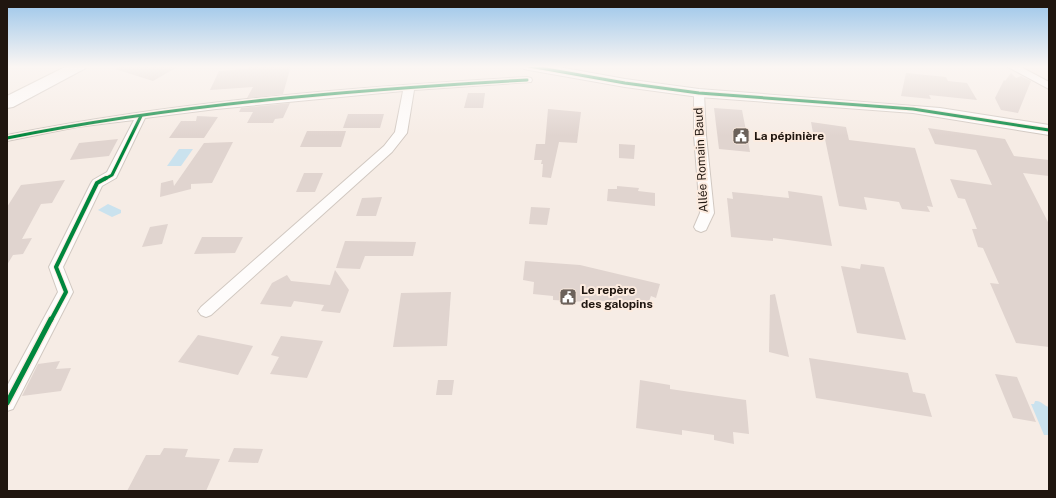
<svg xmlns="http://www.w3.org/2000/svg" width="1056" height="498" viewBox="0 0 1056 498" font-family="'Public Sans',sans-serif">
<style>
.water{fill:#cae2ee}
.building{fill:#e0d4cf}
.lines{fill:none;stroke-linecap:round;stroke-linejoin:round}
.street-casing{stroke:#d1c8c1;stroke-width:2}
.secondary-casing{stroke:#d1c8c1;stroke-width:2}
.primary-casing{stroke:#d1c8c1;stroke-width:2}
.street{fill:#fefcfb;fill-rule:evenodd}
.secondary{fill:#fefcfb;fill-rule:evenodd}
.primary{fill:#fefcfb;fill-rule:evenodd}
.cycleway-far2-casing{stroke:#fcebdf;stroke-width:5}
.cycleway-far1-casing{stroke:#fcebdf;stroke-width:6}
.cycleway-casing{stroke:#fcebdf;stroke-width:8}
.cycleway-far2{stroke:#00873e;stroke-width:3}
.cycleway-far1{stroke:#00873e;stroke-width:4}
.cycleway{stroke:#00873e;stroke-width:5}
.labels{text-anchor:middle;dominant-baseline:central;stroke-width:4;stroke-linejoin:round;paint-order:stroke}
.poi-label{font-size:12px;font-weight:bold;fill:#20160f;stroke:#fcebdf;text-anchor:start}
.street-label{font-size:12px;fill:#20160f;stroke:#fcebdf}
</style>
<rect width="100%" height="100%" fill="#f6ece5"/>
<!-- water -->
<g class="water">
<path d="M179,149H193L181,166H167Z"/>
<path d="M108,204L121,210V213L112,217L98,210Z"/>
<path d="M1035,401C1041,400 1044,406 1049,407V435H1044L1031,404H1034Z"/>
</g>
<!-- building -->
<g class="building">
<path d="M116,66H179L153,81L115,69Z"/>
<path d="M249,66H291L283,94L247,98L253,87L210,90L219,71L248,69Z"/>
<path d="M906,73L946,77L948,81L967,83L977,100L929,95L931,99L901,96Z"/>
<path d="M1011,73L1016,78L1021,76L1031,81L1018,113L1001,110L995,98L1004,80L1005,81Z"/>
<path d="M468,93H485L483,108H464Z"/>
<path d="M290,103L283,118L275,119L273,123H247L253,112H239L241,108Z"/>
<path d="M714,108L742,110L750,152L719,149Z"/>
<path d="M548,109L581,112L577,143L559,142L551,178L542,177L543,164H541L542,160H534L536,144H545Z"/>
<path d="M348,114H384L380,128H343Z"/>
<path d="M197,116L218,117L204,138H169L181,121H196Z"/>
<path d="M811,122L846,127L849,140L915,148L933,207L927,206L930,212L902,209L899,202L864,197L867,210L839,206L825,139L814,138Z"/>
<path d="M928,128L1005,139L1014,156L1049,160V176L1023,173L1049,224V347L1016,343L990,283L999,284L983,248L978,247L972,229H977L965,199L958,198L950,179L992,185L976,150L935,144Z"/>
<path d="M307,131H346L341,147H300Z"/>
<path d="M118,139L109,156L70,160L79,143Z"/>
<path d="M233,142L212,183L191,184V189L160,197L161,183L173,180L174,186L204,143Z"/>
<path d="M619,144L635,145L634,159L619,158Z"/>
<path d="M304,173H323L315,192H296Z"/>
<path d="M65,180L52,203L41,204L22,239L32,238L23,254L13,255L7,265V207L21,185Z"/>
<path d="M617,186L639,188L638,191L655,193V206L607,201L608,189H617Z"/>
<path d="M788,191L822,196L832,246L773,238V241L731,237L727,198L733,199L732,192L789,198Z"/>
<path d="M382,197L376,216H356L362,198Z"/>
<path d="M531,207L550,208L547,225L529,224Z"/>
<path d="M168,224L162,244L142,247L150,227Z"/>
<path d="M202,237H243L235,253L194,254Z"/>
<path d="M345,241L416,242L413,256H365L360,269L336,268Z"/>
<path d="M525,261L580,265L660,284L656,298L651,296L648,304L600,301V307H587V302L553,300V296L533,294L534,282L523,280Z"/>
<path d="M861,264L884,267L906,340L857,333L841,266L860,269Z"/>
<path d="M335,270L349,290L340,313L321,311L324,305L294,301L291,307L260,304L272,283L287,275L291,281L330,285Z"/>
<path d="M451,292L447,346L393,347L401,293Z"/>
<path d="M775,294L789,357L769,352L770,295Z"/>
<path d="M198,335L253,346L238,375L178,362Z"/>
<path d="M281,336L323,341L307,378L270,374L279,357L271,355Z"/>
<path d="M809,358L908,373L913,392L925,394L932,417L816,398Z"/>
<path d="M60,361L56,369L71,368L61,391L22,396L38,364Z"/>
<path d="M995,374L1017,377L1036,422L1013,418Z"/>
<path d="M438,380H454L452,395H436Z"/>
<path d="M640,380L670,385V389L746,400L749,434L733,432L734,444L714,440V435L682,430V435L636,428Z"/>
<path d="M164,448L188,449L185,457L220,459L206,491H127L146,455H160Z"/>
<path d="M234,448L263,449L258,463L228,462Z"/>
</g>
<g class="lines">
<!-- street casing -->
<g class="street-casing">
<g id="street">
<path d="M1006,66H1019L1049,82V89Z"/>
<path d="M527,77L531,78L532,80L531,82L414,90L407,133L392,152L211,315L206,317L201,315L198,311L201,307L384,146L395,132L403,91L216,109L145,118L116,178L102,186L63,267L73,292L13,409L7,411V386L58,292L49,267L91,183L93,180L107,172L134,120L77,127L7,141V135C178,101 353,87 527,77Z"/>
<path d="M699,90L704,93L706,135L714,213L706,230L701,232L696,230L694,227L700,213L694,135V93Z"/>
</g>
</g>
<!-- secondary casing -->
<g class="secondary-casing">
<path id="secondary" d="M522,66H553L625,79L699,89L940,108L1049,125V135L913,113L699,97L625,87L529,70L524,69Z"/>
</g>
<!-- primary casing -->
<g class="primary-casing">
<path id="primary" d="M67,66H87L84,69L13,107L7,108V96Z"/>
</g>
<!-- street -->
<use href="#street" class="street"/>
<!-- secondary -->
<use href="#secondary" class="secondary"/>
<!-- primary -->
<use href="#primary" class="primary"/>
<!-- cycleway-far2 casing -->
<g class="cycleway-far2-casing">
<g id="cycleway-far2">
<path d="M529,66L625,83L699,93L913,109L1049,130"/>
<path d="M7,138C178,104 353,90 527,80"/>
<path d="M105,179L112,175L141,116"/>
</g>
</g>
<!-- cycleway-far1 casing -->
<g class="cycleway-far1-casing">
<path id="cycleway-far1" d="M51,320L66,292L56,267L97,183L106,178"/>
</g>
<!-- cycleway casing -->
<g class="cycleway-casing">
<path id="cycleway" d="M7,403L51,319"/>
</g>
<!-- cycleway-far2 -->
<use href="#cycleway-far2" class="cycleway-far2"/>
<!-- cycleway-far1 -->
<use href="#cycleway-far1" class="cycleway-far1"/>
<!-- cycleway -->
<use href="#cycleway" class="cycleway"/>
</g>
<!-- sky -->
<linearGradient id="sky" x2="0" y2="1"><stop stop-color="#9cc6ea"/><stop offset="0.49" stop-color="#fbf6f3"/><stop offset="1" stop-color="#fbf6f3" stop-opacity="0"/></linearGradient>
<rect width="1056" height="136" fill="url(#sky)"/>
<!-- icons -->
<defs>
<g id="civic-square" transform="scale(0.9)"><rect x="-9" y="-9" width="18" height="18" rx="4" fill="#6b615a" stroke="#fcebdf"/><path d="M-.6-6.5H3V-4.5H.6V-3L4-1V1h2V6H-6V1h2V-1L-.6-3ZM-1.2 2.5V6h2.4V2.5Z" fill="#fff"/></g>
</defs>
<g fill-rule="evenodd">
<use href="#civic-square" x="741" y="136"/>
<use href="#civic-square" x="568" y="297"/>
</g>
<g class="labels">
<!-- poi labels -->
<g class="poi-label">
<text x="754" y="136">La pépinière</text>
<text x="581" y="290">Le repère<tspan x="581" dy="14">des galopins</tspan></text>
</g>
<!-- street labels -->
<g class="street-label">
<text transform="translate(701 160) rotate(-93)">Allée Romain Baud</text>
</g>
</g>
<!-- border -->
<rect width="1056" height="498" fill="none" stroke="#20160f" stroke-width="16"/>
</svg>
